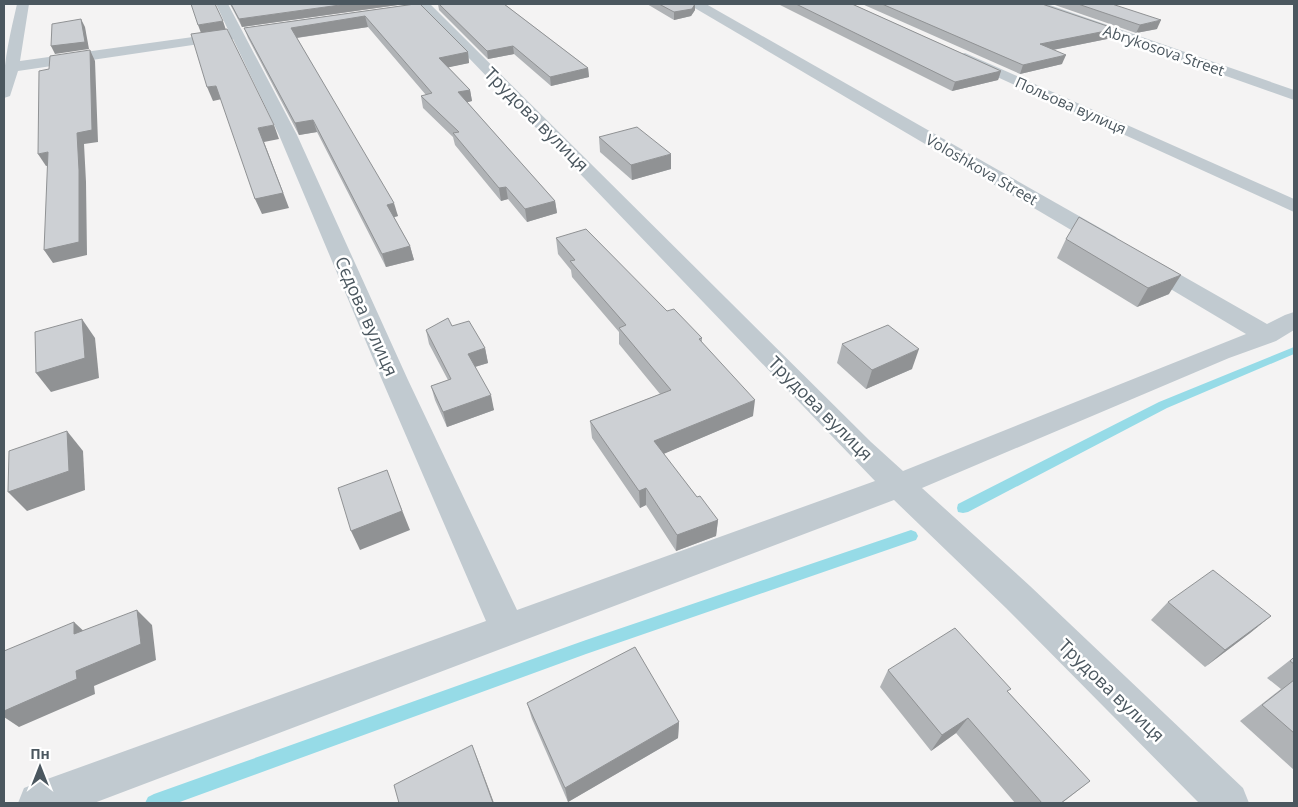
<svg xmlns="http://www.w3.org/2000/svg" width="1298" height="807" viewBox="0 0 1298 807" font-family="'Open Sans',sans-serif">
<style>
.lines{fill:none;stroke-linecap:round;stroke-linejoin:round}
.stream{fill:#96dbe7;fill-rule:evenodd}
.minor{fill:#c1cad0;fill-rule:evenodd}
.wall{fill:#b0b3b6}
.shaded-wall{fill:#909294}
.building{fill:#cdd0d4;stroke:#909294}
.labels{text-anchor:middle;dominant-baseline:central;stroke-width:5;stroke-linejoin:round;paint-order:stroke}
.far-street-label{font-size:15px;fill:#4b575f;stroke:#fff}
.street-label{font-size:18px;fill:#4b575f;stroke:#fff}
</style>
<rect width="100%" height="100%" fill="#f4f3f3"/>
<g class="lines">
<!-- stream -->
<g class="stream">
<path d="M1294,347V354L1167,408L968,512L963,513L958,512L957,508L958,504L1159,402Z"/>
<path d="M911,530L916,532L918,536L916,540L586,654L177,803H145L148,797L154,794L586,640Z"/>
</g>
<!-- minor -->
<g class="minor">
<path d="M17,4H29L20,61L229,32L216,4H228L297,135L408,380L517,610L875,481L417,4H430L871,442L903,471L1246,334L1137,269L1134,264L1137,259L1145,257L1153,259L1267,324L1285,315L1294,312V330L1276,341L1229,358L922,488L1030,586L1243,788L1249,803H1199L1006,608L894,500L94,803H18L24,788L39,782L486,621L382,380L279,135L233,39L18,71L10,96L4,98C2,66 10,35 17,4Z"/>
<path d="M691,4H706L1116,237L1119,242L1116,247L1108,248L1100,247L693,7Z"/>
<path d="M1029,4H1047L1294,90V100L1031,7Z"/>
<path d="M965,53L1294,199V212L960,60L958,57L960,54Z"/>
</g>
</g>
<!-- wall -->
<g class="wall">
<path d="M230,4H405L242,27Z"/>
<path d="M415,4L468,52L469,63L448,67L470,90L472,101L467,102L555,201L557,213L527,222L508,199L501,201L455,145L453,137L423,108L421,96L426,95L368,27L297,38L398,216L394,217L410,246L414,260L386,267L317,132L299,135L248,38L244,28Z"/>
<path d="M438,4H504L588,68L589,77L551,86L514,54L488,59L439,10Z"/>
<path d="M647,4H695V10L691,16L674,20Z"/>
<path d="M778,4H852L1001,71L998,80L952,91Z"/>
<path d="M862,4H1042L1112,38L1053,50L1062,64L1020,74Z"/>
<path d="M1052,4H1112L1157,29L1136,33Z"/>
<path d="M599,137L671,169L632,180L600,152Z"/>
<path d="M556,238L667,311L702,338V342L753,416L663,454L697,497L718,520L716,536L676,551L646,505L640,508L592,438L590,421L660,394L619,344V332L572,277L571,270L558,254Z"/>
<path d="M1066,239L1169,294L1137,307L1057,258Z"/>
<path d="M452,326L485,348L488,363L475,367L494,410L447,427L435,400L431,386L448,380L429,344L426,330Z"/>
<path d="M842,344L912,369L866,389L837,363Z"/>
<path d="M1168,602L1271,616L1250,633L1205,667L1151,620Z"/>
<path d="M1294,657V770L1240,721L1281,689L1267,678Z"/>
<path d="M888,670L1008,692L1090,781L1062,803H1015L956,733L931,751L880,687Z"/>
<path d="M527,703L679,722L678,738L568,802L532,719Z"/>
</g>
<!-- shaded-wall -->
<g class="shaded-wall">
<path d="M347,4H405L242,27L239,19Z"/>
<path d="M695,4V10L691,16L674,20V12Z"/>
<path d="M365,16L368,27L295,38L291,28Z"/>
<path d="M81,19L85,27L89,49L55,54L51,46Z"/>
<path d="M1161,20L1157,29L1136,33L1140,25Z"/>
<path d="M223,21L226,30L201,33L198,25Z"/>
<path d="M1116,29L1112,38L1037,53L1040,44Z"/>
<path d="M513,46L514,54L488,59L487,51Z"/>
<path d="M90,50L95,61L98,142L84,144L86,182L87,255L53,263L44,250L77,133Z"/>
<path d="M468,52L469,63L441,69L439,58Z"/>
<path d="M1066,55L1062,64L1020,74L1023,65Z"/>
<path d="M588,68L589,77L551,86L550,77Z"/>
<path d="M1001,71L998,80L952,91L955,82Z"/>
<path d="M216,86L222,99L213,101L207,87Z"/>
<path d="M470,90L472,101L461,104L458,92Z"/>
<path d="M313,120L317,132L299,135L295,123Z"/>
<path d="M274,125L279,139L264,142L289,208L262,214L255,199L258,128Z"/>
<path d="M48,152L56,164L46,166L38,154Z"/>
<path d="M671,154V169L632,180L631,165Z"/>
<path d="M506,187L508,199L501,201L499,188Z"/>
<path d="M555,201L557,213L527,222L525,209Z"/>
<path d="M394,203L398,216L391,218L387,205Z"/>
<path d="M410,246L414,260L386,267L382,254Z"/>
<path d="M1181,275L1169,294L1137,307L1148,288Z"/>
<path d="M82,319L95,338L99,378L51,392L36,373Z"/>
<path d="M485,348L488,363L471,368L468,354Z"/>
<path d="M919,349L912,369L866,389L872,370Z"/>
<path d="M491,395L494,410L447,427L443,412Z"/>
<path d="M755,400L753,416L654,458V441Z"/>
<path d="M67,431L83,451L85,490L27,511L8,492Z"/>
<path d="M646,488V505L640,508L639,491Z"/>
<path d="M394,490L410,530L360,550L351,531Z"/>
<path d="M718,520L716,536L676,551L677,535Z"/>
<path d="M137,610L152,625L156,660L94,686L95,694L19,727L4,717V711L76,671Z"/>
<path d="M1271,616L1250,633L1205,667L1225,650Z"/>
<path d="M74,622L91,638L74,634Z"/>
<path d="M968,718L956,733L931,751L942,735Z"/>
<path d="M679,722L678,738L568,802L565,788Z"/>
<path d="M472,745L478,760L494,803H493Z"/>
</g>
<!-- building -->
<g class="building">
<path d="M191,4H215L223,21L198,25Z"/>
<path d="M231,4H347L239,19Z"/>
<path d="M415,4H420L468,52L439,58L470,90L458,92L555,201L525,209L506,187L499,188L453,133L459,132L421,96L432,93L365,16L291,28L394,203L387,205L410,246L382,254L313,120L295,123L244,28Z"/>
<path d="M439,4H504L588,68L550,77L513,46L487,51Z"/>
<path d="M659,4H695L692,9L674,12Z"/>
<path d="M796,4H852L1001,71L955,82Z"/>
<path d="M882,4H1042L1116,29L1040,44L1066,55L1023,65Z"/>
<path d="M1078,4H1112L1161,20L1140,25Z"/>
<path d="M81,19L85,42L51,46L52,24Z"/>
<path d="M227,29L274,125L258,128L283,193L255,199L216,86L207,87L191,34Z"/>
<path d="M90,50L92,130L77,133L79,170V242L44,250L48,152L38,154L39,71L49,69L50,56Z"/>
<path d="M637,127L671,154L631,165L599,137Z"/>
<path d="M1079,217L1181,275L1148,288L1066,239Z"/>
<path d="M586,229L667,311L674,309L702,338L699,339L755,400L654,441L697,497L700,496L718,520L677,535L646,488L639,491L590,421L671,390L619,328L626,325L570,261L575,260L556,238Z"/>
<path d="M448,318L452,326L469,321L485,348L468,354L491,395L443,412L431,386L451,379L426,330Z"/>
<path d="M82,319L85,358L36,373L35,332Z"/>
<path d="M888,325L919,349L872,370L842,344Z"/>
<path d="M67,431L69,471L8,492L9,451Z"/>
<path d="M387,470L402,511L351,531L338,488Z"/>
<path d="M1213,570L1271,616L1225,650L1168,602Z"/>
<path d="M137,610L141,644L76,671L77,679L4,711V651L74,622V634Z"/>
<path d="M955,628L1011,689L1007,691L1090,781L1061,803H1042L968,718L942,735L888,670Z"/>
<path d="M635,647L679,722L565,788L527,703Z"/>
<path d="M1294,657V664L1290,661Z"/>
<path d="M1294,680V733L1262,705Z"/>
<path d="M472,745L493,803H399L394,785Z"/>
</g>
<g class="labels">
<!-- far-street labels -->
<g class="far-street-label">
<text transform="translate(1164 50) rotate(19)">Abrykosova Street</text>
<text transform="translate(1071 105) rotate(24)">Польова вулиця</text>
<text transform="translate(982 169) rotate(30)">Voloshkova Street</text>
</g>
<!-- street labels -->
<g class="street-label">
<text transform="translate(537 119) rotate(45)">Трудова вулиця</text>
<text transform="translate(367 316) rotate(66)">Сєдова вулиця</text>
<text transform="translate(821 408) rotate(45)">Трудова вулиця</text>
<text transform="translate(1112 690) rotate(44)">Трудова вулиця</text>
</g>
</g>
<!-- border -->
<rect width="1298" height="807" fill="none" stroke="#4b575f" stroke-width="10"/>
<!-- north arrow -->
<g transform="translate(40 767)" stroke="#ffffff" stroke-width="4" paint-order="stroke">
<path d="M0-4L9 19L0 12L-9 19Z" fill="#4b575f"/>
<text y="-8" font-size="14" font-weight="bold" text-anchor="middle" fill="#4b575f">Пн</text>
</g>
</svg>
